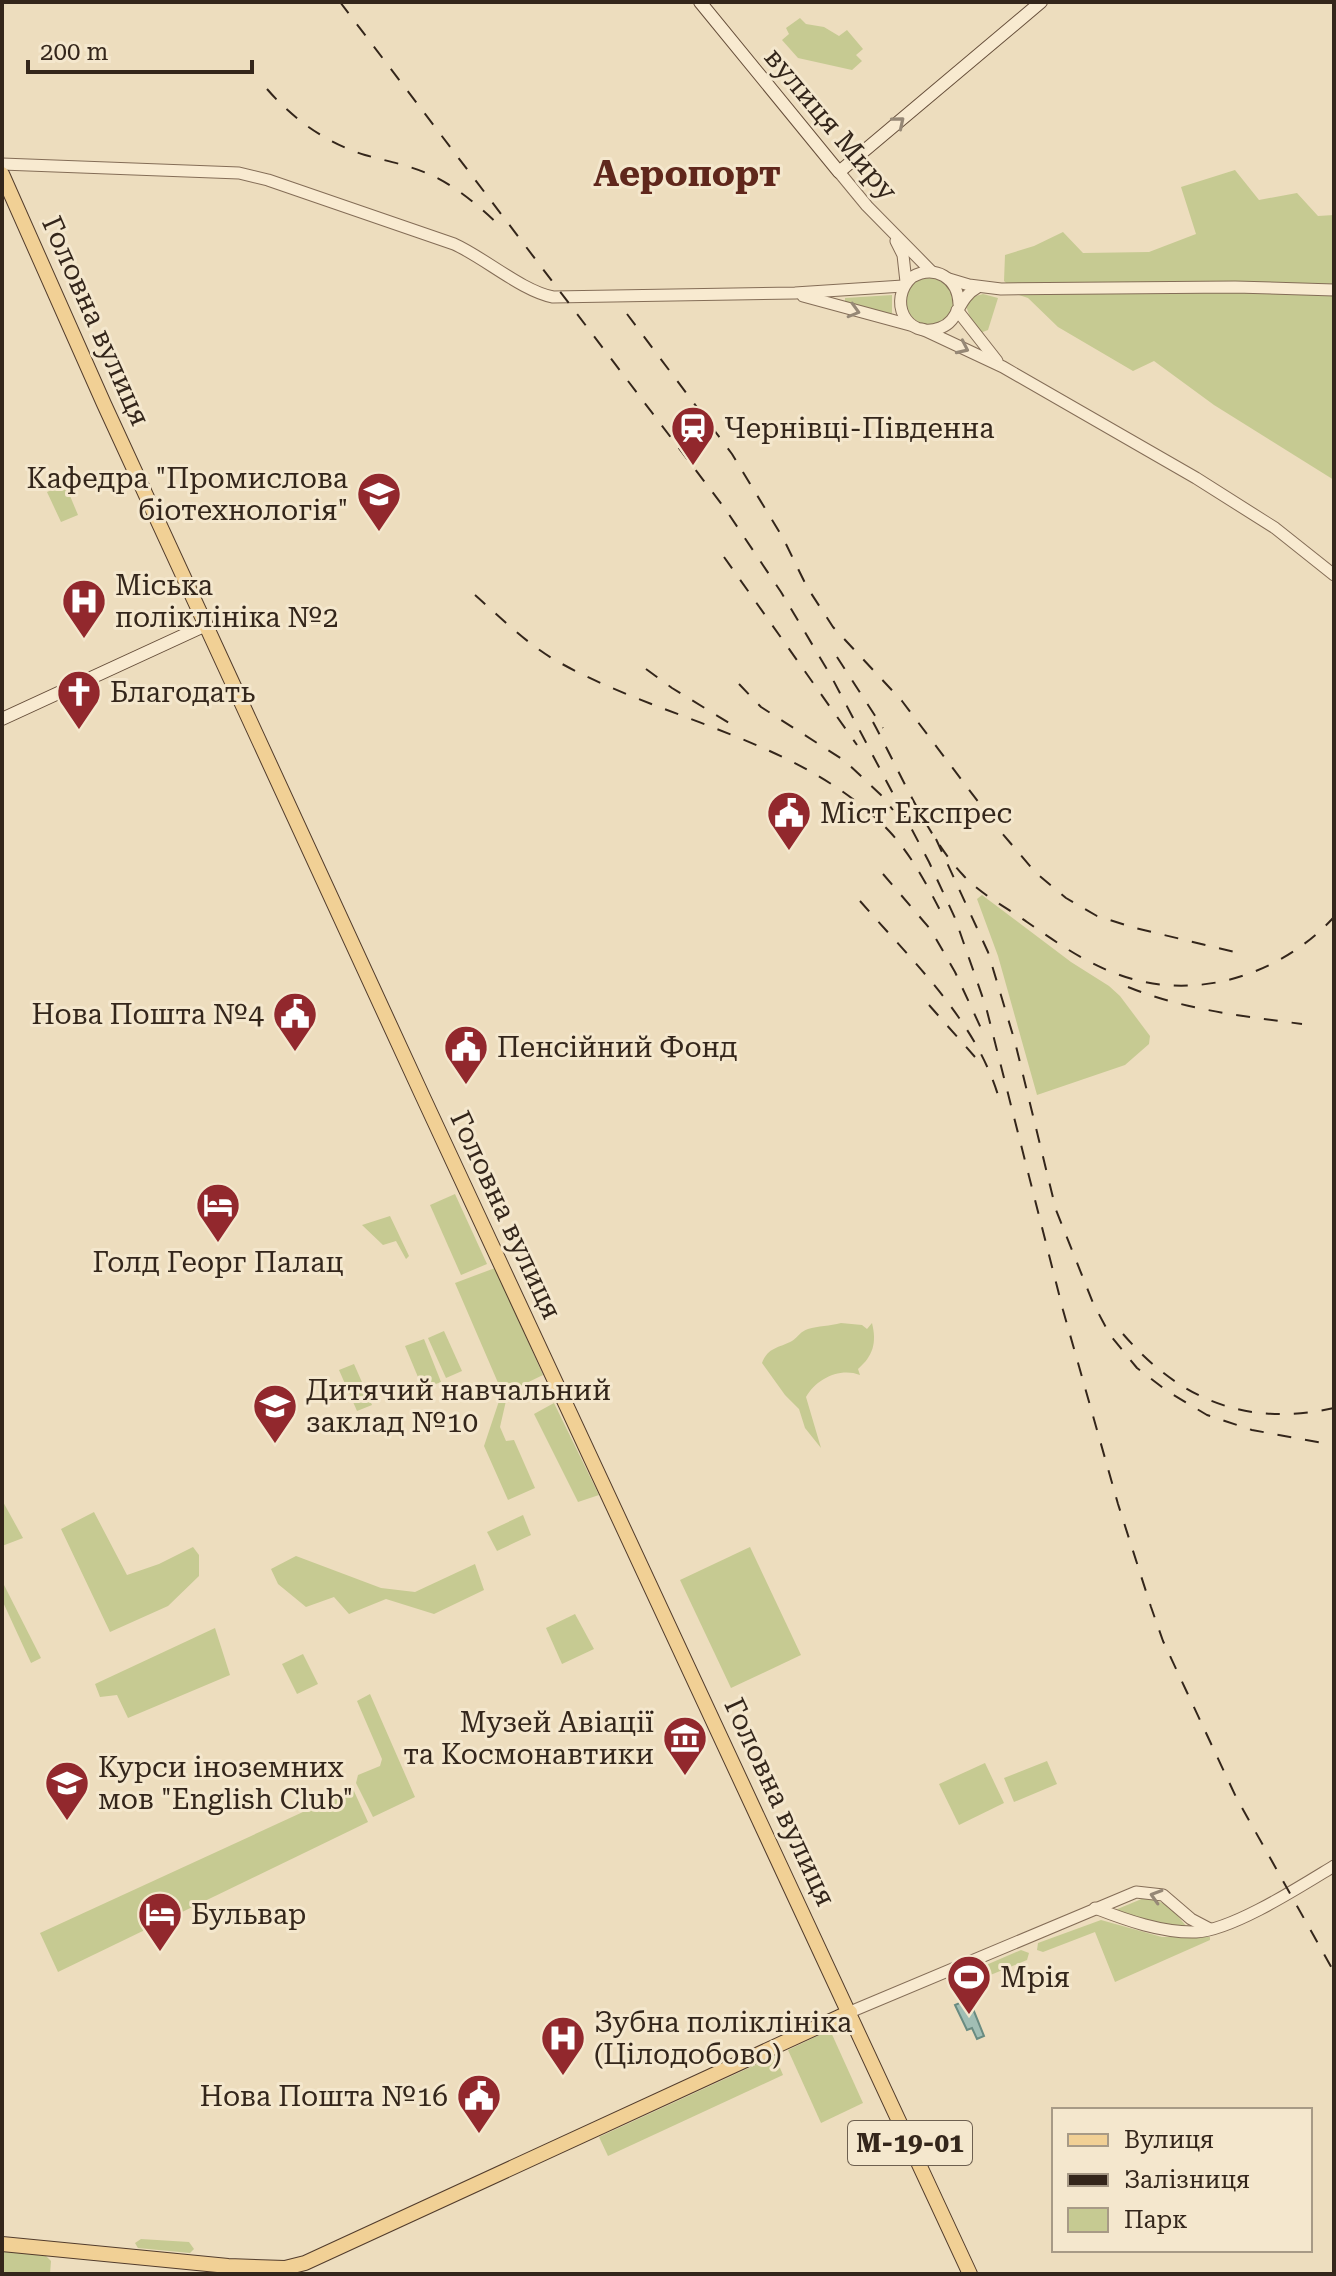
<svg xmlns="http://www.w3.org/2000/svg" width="1336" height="2276" viewBox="0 0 1336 2276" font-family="'Roboto Serif',serif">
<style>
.green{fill:#c6ca92}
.water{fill:#a1beb4;stroke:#698b81;stroke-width:2}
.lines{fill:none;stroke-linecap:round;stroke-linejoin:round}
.tertiary-casing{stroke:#846d57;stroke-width:13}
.secondary-casing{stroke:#664e3a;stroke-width:14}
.primary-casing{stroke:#523c2c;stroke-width:16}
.tertiary{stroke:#f8ead0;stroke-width:11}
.secondary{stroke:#f8ead0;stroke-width:12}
.primary{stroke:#f1d095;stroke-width:14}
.rail{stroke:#34261b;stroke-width:2;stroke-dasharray:14 14;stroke-linecap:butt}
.oneway{stroke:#968876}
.labels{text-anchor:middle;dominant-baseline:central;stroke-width:6;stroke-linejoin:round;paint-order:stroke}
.shield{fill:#f4e7cd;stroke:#6e6050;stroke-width:2}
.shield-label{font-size:26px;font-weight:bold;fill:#34261b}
.street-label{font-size:28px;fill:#34261b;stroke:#f4e7cd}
.poi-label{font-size:28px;fill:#34261b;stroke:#f4e7cd;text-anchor:start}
.district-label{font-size:36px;font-weight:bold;fill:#60271c;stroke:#f4e7cd}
</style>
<rect width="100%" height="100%" fill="#edddbe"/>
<!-- green -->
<g class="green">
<path d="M800,18L806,24L824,27L839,36L847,30L863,49L856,55L862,61L852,70L798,58L782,40L789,34L786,28Z"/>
<path d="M1235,170L1259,200L1297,193L1318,216L1334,215V480L1214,405L1154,361L1133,371L1058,327L1028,298L1019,295L1004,281L1005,255L1034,246L1063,232L1083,253L1149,252L1196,234L1181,187Z"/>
<circle cx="930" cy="301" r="24"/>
<path d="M983,294L998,298L988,330L980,333L971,320L966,306L972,297Z"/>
<path d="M892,295V314L845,303V298Z"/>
<path d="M65,484L78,515L61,522L47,492Z"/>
<path d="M982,895L1071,962L1109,986L1120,996L1150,1036L1149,1044L1125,1065L1037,1095L998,956L977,899Z"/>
<path d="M455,1194L487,1264L461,1275L430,1205Z"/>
<path d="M390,1216L409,1256L406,1259L396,1241L383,1245L362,1225Z"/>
<path d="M495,1268L543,1375L508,1392L500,1427L506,1441L514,1440L535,1488L508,1500L484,1446L502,1392L455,1283Z"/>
<path d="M841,1323L862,1325L867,1329L872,1323C877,1343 873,1356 858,1369L860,1375C840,1367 816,1379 806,1397L821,1448L805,1428L799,1409L785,1395L762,1363C768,1347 779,1348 792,1341C798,1337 801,1331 808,1329C818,1326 830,1326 841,1323Z"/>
<path d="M444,1331L462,1371L446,1378L428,1338Z"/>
<path d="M424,1339L441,1382L423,1389L405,1346Z"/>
<path d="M354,1364L372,1405L357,1411L339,1370Z"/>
<path d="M554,1403L599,1495L578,1502L534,1414Z"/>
<path d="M2,1500L23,1538L2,1546Z"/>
<path d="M94,1512L127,1575L159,1564L193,1547L199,1555V1576L168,1606L110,1632L61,1529Z"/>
<path d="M523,1515L531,1535L497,1551L487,1532Z"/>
<path d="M750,1547L801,1655L731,1688L680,1580Z"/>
<path d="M296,1556L381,1588L415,1592L475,1564L484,1590L434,1614L386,1599L349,1614L334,1597L306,1607L278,1584L271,1569Z"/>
<path d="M2,1581L41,1658L31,1663L2,1600Z"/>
<path d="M575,1614L594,1649L562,1664L546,1628Z"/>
<path d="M215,1628L230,1675L128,1718L117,1695L100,1697L95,1684Z"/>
<path d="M303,1654L318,1684L297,1694L282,1664Z"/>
<path d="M370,1694L415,1797L373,1817L356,1783L358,1775L380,1766L382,1759L357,1701Z"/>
<path d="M1047,1761L1057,1784L1014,1802L1004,1778Z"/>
<path d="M985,1763L1004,1803L959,1825L939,1784Z"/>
<path d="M353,1789L368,1822L58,1972L40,1933Z"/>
<path d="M1144,1898C1166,1900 1174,1911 1187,1927L1155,1924L1115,1910Z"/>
<path d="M1101,1920L1162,1937H1210V1940L1115,1982L1095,1932L1043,1952L1037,1950L1038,1943Z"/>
<path d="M1021,1950L1029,1953L1027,1960L983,1978L976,1976L979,1968Z"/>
<path d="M830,2030L863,2103L821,2123L788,2050Z"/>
<path d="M775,2056L783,2075L608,2156L599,2137Z"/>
<path d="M141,2239L189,2242L194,2249L190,2253L138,2248L135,2243Z"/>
<path d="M2,2251L46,2256L51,2261L50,2274H2Z"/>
</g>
<!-- water -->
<path class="water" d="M969,1999L984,2036L977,2039L972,2028L967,2030L955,2005Z"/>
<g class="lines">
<!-- tertiary casing -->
<g class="tertiary-casing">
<g id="tertiary">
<path d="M2,164L239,173L268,180L454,244C485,258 522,291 553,297L795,293L903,286"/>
<path d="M839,172L867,206L931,271"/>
<path d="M896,241L903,255L906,282"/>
<path d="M949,279L969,285L1001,289L1235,287L1334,290"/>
<path d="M803,296L910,325"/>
<path d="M959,304C958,278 935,264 912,277C887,300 906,340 940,328C960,321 956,299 978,287"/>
<path d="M957,310L997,361"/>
<path d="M922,329L1003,367L1196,478L1275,528L1334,575"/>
<path d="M1095,1908C1126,1920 1162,1933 1196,1932C1233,1930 1301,1886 1334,1866"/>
<path d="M850,2012L1136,1892L1163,1895L1191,1919L1210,1929"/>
</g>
</g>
<!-- secondary casing -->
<g class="secondary-casing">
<g id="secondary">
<path d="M700,2L839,172L1041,2"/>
<path d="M2,719L206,625"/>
</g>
</g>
<!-- primary casing -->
<g class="primary-casing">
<g id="primary">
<path d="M2,174L104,404L423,1097L970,2274"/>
<path d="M2,2244L228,2266L285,2268L305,2263L850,2012"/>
</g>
</g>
<!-- tertiary -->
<use href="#tertiary" class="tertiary"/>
<!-- secondary -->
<use href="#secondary" class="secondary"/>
<!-- primary -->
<use href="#primary" class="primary"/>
<!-- rail -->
<g class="rail">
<path d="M340,2L726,510L781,592L831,676L929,862L955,918L986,1007L1063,1310L1118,1504L1151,1607L1163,1641L1236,1797L1334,1972"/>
<path d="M267,89C293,119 326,143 365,155C386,161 409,165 431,175C457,187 480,207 501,227"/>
<path d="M627,314L732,454L783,538L807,587L833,627L902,701L1001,832L1036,873L1066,898L1097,916L1135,928L1243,954"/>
<path d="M724,557L857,745"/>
<path d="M475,595C500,617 526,643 555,660C662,721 802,739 890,832C912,856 927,885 942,914"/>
<path d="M837,657L883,728"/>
<path d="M646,669L672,688L739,729"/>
<path d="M739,684L761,707L845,761L881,795L893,810"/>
<path d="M873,722C899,770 927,837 963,875C980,894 1006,907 1027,922C1056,942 1084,962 1117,974C1193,1003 1280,976 1334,917"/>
<path d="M936,839L988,952L1015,1042L1056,1210L1093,1303L1110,1335L1137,1368L1167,1391L1207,1415L1252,1430L1334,1445"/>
<path d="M883,874L931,930L955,972L986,1039"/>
<path d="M860,901C912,961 974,1018 998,1095"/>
<path d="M1128,987C1185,1010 1242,1016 1302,1024"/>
<path d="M929,1005L975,1057"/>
<path d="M1123,1334C1181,1401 1247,1427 1334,1408"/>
</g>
</g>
<!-- one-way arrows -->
<defs><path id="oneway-chevron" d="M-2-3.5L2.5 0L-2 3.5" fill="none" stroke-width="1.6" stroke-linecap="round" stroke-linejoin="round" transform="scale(2)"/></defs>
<g class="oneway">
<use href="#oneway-chevron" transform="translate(899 122) rotate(-40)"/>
<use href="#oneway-chevron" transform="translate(854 311) rotate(16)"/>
<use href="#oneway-chevron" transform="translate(963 348) rotate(25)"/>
<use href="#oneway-chevron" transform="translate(1156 1896) rotate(-163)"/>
</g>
<!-- icons -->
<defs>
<g id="station-pin" transform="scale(2.3)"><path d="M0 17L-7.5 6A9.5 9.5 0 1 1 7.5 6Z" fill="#92282d" stroke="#f4e7cd"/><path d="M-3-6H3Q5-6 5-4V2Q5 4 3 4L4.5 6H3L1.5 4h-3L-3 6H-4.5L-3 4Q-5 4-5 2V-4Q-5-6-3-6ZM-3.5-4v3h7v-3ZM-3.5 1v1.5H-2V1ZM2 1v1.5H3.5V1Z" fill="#fff"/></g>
<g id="university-pin" transform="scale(2.3)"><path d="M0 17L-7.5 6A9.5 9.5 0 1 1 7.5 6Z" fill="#92282d" stroke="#f4e7cd"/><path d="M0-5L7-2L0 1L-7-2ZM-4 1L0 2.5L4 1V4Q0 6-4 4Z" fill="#fff"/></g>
<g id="hospital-pin" transform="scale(2.3)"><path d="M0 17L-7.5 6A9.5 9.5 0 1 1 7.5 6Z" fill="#92282d" stroke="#f4e7cd"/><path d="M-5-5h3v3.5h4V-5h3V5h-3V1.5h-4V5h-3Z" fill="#fff"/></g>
<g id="church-pin" transform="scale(2.3)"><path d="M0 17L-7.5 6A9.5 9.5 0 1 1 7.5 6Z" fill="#92282d" stroke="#f4e7cd"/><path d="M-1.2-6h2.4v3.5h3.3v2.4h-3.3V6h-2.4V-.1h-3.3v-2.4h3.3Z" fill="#fff"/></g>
<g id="civic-pin" transform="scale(2.3)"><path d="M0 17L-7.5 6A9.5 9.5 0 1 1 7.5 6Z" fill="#92282d" stroke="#f4e7cd"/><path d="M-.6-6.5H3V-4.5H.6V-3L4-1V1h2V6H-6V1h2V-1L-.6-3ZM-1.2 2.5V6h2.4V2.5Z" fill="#fff"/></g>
<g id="hotel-pin" transform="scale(2.3)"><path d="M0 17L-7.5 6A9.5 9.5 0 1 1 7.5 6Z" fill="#92282d" stroke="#f4e7cd"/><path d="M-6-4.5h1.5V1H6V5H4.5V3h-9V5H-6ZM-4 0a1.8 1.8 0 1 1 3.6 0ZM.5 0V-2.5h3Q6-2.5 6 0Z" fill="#fff"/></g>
<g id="school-pin" transform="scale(2.3)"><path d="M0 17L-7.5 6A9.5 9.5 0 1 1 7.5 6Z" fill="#92282d" stroke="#f4e7cd"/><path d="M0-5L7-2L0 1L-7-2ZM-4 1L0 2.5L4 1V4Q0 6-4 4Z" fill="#fff"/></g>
<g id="museum-pin" transform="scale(2.3)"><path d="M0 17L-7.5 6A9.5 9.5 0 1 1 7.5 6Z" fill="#92282d" stroke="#f4e7cd"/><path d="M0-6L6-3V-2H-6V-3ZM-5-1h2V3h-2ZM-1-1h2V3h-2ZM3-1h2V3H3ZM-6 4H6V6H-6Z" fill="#fff"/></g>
<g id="stadium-pin" transform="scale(2.3)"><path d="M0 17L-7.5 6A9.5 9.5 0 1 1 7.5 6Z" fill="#92282d" stroke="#f4e7cd"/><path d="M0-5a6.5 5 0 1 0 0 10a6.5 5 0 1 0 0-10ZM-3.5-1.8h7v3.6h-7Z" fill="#fff"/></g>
</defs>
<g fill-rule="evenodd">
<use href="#station-pin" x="693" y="428"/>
<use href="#university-pin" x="379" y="494"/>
<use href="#hospital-pin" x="84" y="601"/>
<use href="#church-pin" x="79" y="692"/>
<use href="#civic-pin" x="789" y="813"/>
<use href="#civic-pin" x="295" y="1014"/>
<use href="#civic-pin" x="466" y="1047"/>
<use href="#hotel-pin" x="218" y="1205"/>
<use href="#school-pin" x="275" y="1406"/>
<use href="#museum-pin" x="685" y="1738"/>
<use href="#school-pin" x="67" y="1783"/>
<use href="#hotel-pin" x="160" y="1914"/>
<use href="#stadium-pin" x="969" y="1977"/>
<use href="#hospital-pin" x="563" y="2038"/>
<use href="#civic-pin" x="479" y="2096"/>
</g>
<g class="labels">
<!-- shield labels -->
<rect class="shield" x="848" y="2121" width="124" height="44" rx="6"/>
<g class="shield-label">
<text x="910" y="2143">М-19-01</text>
</g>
<!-- street labels -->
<g class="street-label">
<text transform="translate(831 124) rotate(50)">вулиця Миру</text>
<text transform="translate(96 321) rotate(66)">Головна вулиця</text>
<text transform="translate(506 1215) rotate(65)">Головна вулиця</text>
<text transform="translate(780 1802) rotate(65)">Головна вулиця</text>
</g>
<!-- poi labels -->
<g class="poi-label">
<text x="724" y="428">Чернівці-Південна</text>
<text x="348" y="478" text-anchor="end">Кафедра "Промислова<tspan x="348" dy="32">біотехнологія"</tspan></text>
<text x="115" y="585">Міська<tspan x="115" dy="32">поліклініка №2</tspan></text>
<text x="110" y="692">Благодать</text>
<text x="820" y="813">Міст Експрес</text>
<text x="264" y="1014" text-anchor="end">Нова Пошта №4</text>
<text x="497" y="1047">Пенсійний Фонд</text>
<text x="218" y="1262" text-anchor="middle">Голд Георг Палац</text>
<text x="306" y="1390">Дитячий навчальний<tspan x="306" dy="32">заклад №10</tspan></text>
<text x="654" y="1722" text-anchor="end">Музей Авіації<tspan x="654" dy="32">та Космонавтики</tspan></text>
<text x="98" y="1767">Курси іноземних<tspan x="98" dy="32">мов "English Club"</tspan></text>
<text x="191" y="1914">Бульвар</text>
<text x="1000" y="1977">Мрія</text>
<text x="594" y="2022">Зубна поліклініка<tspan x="594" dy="32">(Цілодобово)</tspan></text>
<text x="448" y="2096" text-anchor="end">Нова Пошта №16</text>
</g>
<!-- district labels -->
<g class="district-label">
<text x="687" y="174">Аеропорт</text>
</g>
</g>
<!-- border -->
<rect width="1336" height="2276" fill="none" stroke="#34261b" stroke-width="8"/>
<!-- legend -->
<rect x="1052" y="2108" width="260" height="144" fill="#f4e7cd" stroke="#a79a86" stroke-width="2"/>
<rect x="1068" y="2134" width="40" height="12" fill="#f1d095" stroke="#a79a86" stroke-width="2"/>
<text x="1124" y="2148" font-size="24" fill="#34261b">Вулиця</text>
<rect x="1068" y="2174" width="40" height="12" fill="#34261b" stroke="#a79a86" stroke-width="2"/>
<text x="1124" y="2188" font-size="24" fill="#34261b">Залізниця</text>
<rect x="1068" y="2208" width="40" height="24" fill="#c6ca92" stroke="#a79a86" stroke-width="2"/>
<text x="1124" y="2228" font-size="24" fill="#34261b">Парк</text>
<!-- scale -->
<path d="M28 60v12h224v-12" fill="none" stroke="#34261b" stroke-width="4"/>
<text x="40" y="60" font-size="24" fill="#34261b" stroke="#f4e7cd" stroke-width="6" paint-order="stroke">200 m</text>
</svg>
